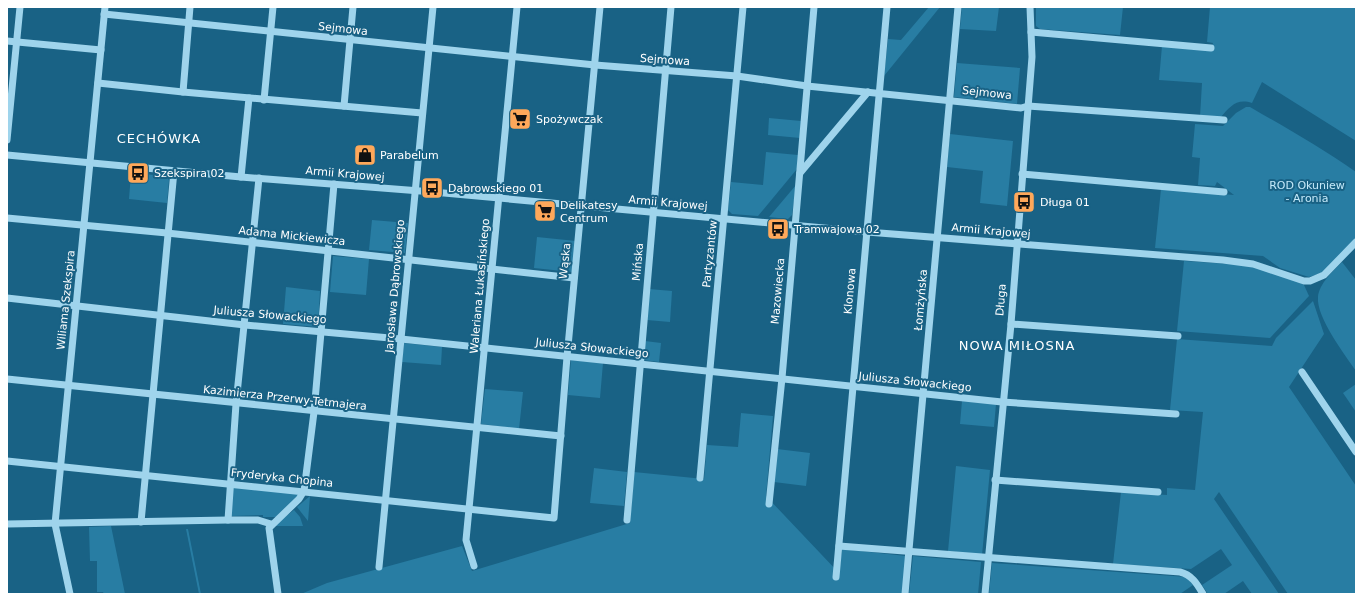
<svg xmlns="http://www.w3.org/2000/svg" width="1363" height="601" viewBox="0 0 1363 601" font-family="'DejaVu Sans',sans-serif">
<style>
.green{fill:#287da3}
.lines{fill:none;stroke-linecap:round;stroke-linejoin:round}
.minor{stroke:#9fd4ec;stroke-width:7}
.labels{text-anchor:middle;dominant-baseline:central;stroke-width:4;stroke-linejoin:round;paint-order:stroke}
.street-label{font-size:11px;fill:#fff;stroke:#196285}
.poi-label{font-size:11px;fill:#fff;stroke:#196285;text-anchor:start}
.park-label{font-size:11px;fill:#c4e9f9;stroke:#196285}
.quarter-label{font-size:13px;letter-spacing:1px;fill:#fff;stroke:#196285}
</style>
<rect width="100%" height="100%" fill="#196285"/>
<!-- green -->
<g class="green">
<path d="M929,7H940L884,76L888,39L901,40Z"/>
<path d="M962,7H999L996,31L960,29Z"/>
<path d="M1036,7H1123L1120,35L1040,29L1036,26Z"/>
<path d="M1210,7H1356V141L1262,82L1252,103C1236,98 1230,107 1220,118L1200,117L1202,83L1159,80L1162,46L1211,50L1213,43L1207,42Z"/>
<path d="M957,63L1020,68L1017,104L954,97Z"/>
<path d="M1246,107H1250C1286,128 1322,148 1356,172V238L1325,272L1309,277L1280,268L1263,256L1155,248L1161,189L1234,195L1217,182L1215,186L1198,185L1200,158L1192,157L1195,124L1223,126L1236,113Z"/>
<path d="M769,118L801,121L800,138L768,135Z"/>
<path d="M950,134L1013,141L1007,206L980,203L983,171L947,167Z"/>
<path d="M766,152L798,155L797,169L758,216L732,214L728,210L731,182L763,185Z"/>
<path d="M131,173L166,176L169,180L167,203L129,199Z"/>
<path d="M796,185L792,215L788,219L769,217Z"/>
<path d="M372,220L408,223L405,253L369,250Z"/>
<path d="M537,237L576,241L572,272L534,268Z"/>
<path d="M333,256L369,259L366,295L330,292Z"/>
<path d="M1184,261L1247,265L1297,281L1304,285L1309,296L1270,338L1177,331Z"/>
<path d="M1342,262L1356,280V371C1345,355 1316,317 1318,297C1319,284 1333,271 1342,262Z"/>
<path d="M286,287L320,291L318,327L283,324Z"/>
<path d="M649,289L672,291L670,322L647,320Z"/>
<path d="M1313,301L1324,334L1289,387L1356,486V594H1288L1219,492L1214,499L1279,594H1252L1243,581L1224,594H1208L1202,585L1232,565L1221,549L1191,569L1113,564L1121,492L1167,495V488L1195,490L1203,412L1170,410L1177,339L1272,346L1276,338Z"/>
<path d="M645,341L661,343L659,362L643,360Z"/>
<path d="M404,343L442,347L441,365L402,362Z"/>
<path d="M571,360L603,363L600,398L568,395Z"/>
<path d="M1356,384V412L1343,393Z"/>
<path d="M485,389L523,392L519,429L481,424Z"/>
<path d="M962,401L996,404L994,427L960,424Z"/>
<path d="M741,413L773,416L766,496L839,573L842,549L906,556L902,594H301L327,583L462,546L472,571L630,523L634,472L704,479L707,445L738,447Z"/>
<path d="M777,449L810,453L806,486L774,482Z"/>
<path d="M956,466L990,470L982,555L948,551Z"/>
<path d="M594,468L627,472L624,506L590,503Z"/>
<path d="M232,487L300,494L276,517H263V515L231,516Z"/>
<path d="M310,496L308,521L297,507Z"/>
<path d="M294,510L300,517L303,526H273Z"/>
<path d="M111,526L125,594H104L103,592H97V561H90L89,527Z"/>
<path d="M186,529H188L201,594H199Z"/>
<path d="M913,556L981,562L978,594H909Z"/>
<path d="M992,563L1187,577L1193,585L1180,594H989Z"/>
</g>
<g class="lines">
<!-- minor -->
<g class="minor">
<path d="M104,14L595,65L737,76L807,86L1021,108L1028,106L1224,120"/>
<path d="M1031,32L1211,48"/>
<path d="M7,41L101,50"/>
<path d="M98,83L183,92L422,113"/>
<path d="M183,92L190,7"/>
<path d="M264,100L273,7"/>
<path d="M344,106L353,7"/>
<path d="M7,140L20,7"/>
<path d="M7,155L241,177L433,192L867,232L1223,260L1253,264L1304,281H1310L1324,275L1356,242"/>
<path d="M800,173L868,92"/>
<path d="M1022,174L1224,192"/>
<path d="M241,177L249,98"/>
<path d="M7,218L167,233L574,278"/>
<path d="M7,298L245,325L401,339L1002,402L1176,414"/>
<path d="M1011,324L1178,336"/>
<path d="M1302,372L1356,452"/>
<path d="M7,379L561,436"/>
<path d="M7,461L554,518L567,357L600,7"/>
<path d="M700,478L743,7"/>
<path d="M995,480L1158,492"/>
<path d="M769,504L782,378L814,7"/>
<path d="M228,520L236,404L259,178"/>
<path d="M627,520L671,7"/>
<path d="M141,522L174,171"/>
<path d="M7,524L228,520H258L271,524"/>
<path d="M839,546L1180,572C1192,575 1197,584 1203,594"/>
<path d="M474,566L466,540L517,7"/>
<path d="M379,567L433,7"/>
<path d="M836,577L887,7"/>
<path d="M70,594L55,524L105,7"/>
<path d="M278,594L269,528L299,499L304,491L314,412L334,184"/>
<path d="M905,594L958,7"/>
<path d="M985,594L1011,324L1032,57L1030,7"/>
</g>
</g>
<!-- icons -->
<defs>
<g id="supermarket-square" transform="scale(1.15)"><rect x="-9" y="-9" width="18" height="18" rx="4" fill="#ffa85a" stroke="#196285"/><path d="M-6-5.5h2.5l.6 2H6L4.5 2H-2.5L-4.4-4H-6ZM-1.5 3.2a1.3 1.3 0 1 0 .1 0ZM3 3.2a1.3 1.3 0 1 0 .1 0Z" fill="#111"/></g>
<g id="shop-square" transform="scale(1.15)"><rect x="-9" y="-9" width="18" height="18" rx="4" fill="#ffa85a" stroke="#196285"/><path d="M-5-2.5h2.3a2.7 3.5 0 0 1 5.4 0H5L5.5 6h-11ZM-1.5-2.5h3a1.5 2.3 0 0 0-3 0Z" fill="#111"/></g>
<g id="bus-square" transform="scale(1.15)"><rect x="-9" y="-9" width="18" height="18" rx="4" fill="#ffa85a" stroke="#196285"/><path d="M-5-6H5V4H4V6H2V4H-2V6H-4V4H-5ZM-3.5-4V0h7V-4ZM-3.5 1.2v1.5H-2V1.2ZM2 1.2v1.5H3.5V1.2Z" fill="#111"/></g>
</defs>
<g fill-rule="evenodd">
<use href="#supermarket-square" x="520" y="119"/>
<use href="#shop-square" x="365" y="155"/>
<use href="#bus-square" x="138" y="173"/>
<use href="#bus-square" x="432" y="188"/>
<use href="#bus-square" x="1024" y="202"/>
<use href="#supermarket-square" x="545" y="211"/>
<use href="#bus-square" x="778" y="229"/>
</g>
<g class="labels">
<!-- street labels -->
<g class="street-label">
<text transform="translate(343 29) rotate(6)">Sejmowa</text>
<text transform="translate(665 60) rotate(4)">Sejmowa</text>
<text transform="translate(987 93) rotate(6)">Sejmowa</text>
<text transform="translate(345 174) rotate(5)">Armii Krajowej</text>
<text transform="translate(668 203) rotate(5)">Armii Krajowej</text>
<text transform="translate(991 231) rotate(5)">Armii Krajowej</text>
<text transform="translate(292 236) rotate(6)">Adama Mickiewicza</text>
<text transform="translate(710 254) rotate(-84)">Partyzantów</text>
<text transform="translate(565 261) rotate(-84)">Wąska</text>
<text transform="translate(638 262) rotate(-85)">Mińska</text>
<text transform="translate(395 286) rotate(-85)">Jarosława Dąbrowskiego</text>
<text transform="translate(480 286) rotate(-85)">Waleriana Łukasińskiego</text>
<text transform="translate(778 291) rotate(-85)">Mazowiecka</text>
<text transform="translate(850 291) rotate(-85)">Klonowa</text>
<text transform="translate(66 300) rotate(-84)">Wiliama Szekspira</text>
<text transform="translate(921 300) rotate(-85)">Łomżyńska</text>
<text transform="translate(1001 300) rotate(-86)">Długa</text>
<text transform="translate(270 315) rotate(5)">Juliusza Słowackiego</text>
<text transform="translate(592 348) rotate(6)">Juliusza Słowackiego</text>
<text transform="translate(915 382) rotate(6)">Juliusza Słowackiego</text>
<text transform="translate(285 398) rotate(6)">Kazimierza Przerwy-Tetmajera</text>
<text transform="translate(282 478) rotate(6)">Fryderyka Chopina</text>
</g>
<!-- poi labels -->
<g class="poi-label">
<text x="536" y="119">Spożywczak</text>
<text x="380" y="155">Parabelum</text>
<text x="154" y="173">Szekspira 02</text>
<text x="448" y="188">Dąbrowskiego 01</text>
<text x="1040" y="202">Długa 01</text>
<text x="560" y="205">Delikatesy<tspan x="560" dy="13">Centrum</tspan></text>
<text x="794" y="229">Tramwajowa 02</text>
</g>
<!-- park labels -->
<g class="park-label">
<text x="1307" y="185">ROD Okuniew<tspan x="1307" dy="13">- Aronia</tspan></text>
</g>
<!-- quarter labels -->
<g class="quarter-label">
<text x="159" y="138">CECHÓWKA</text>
<text x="1017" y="345">NOWA MIŁOSNA</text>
</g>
</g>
<!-- border -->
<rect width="1363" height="601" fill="none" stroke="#ffffff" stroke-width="16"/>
</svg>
